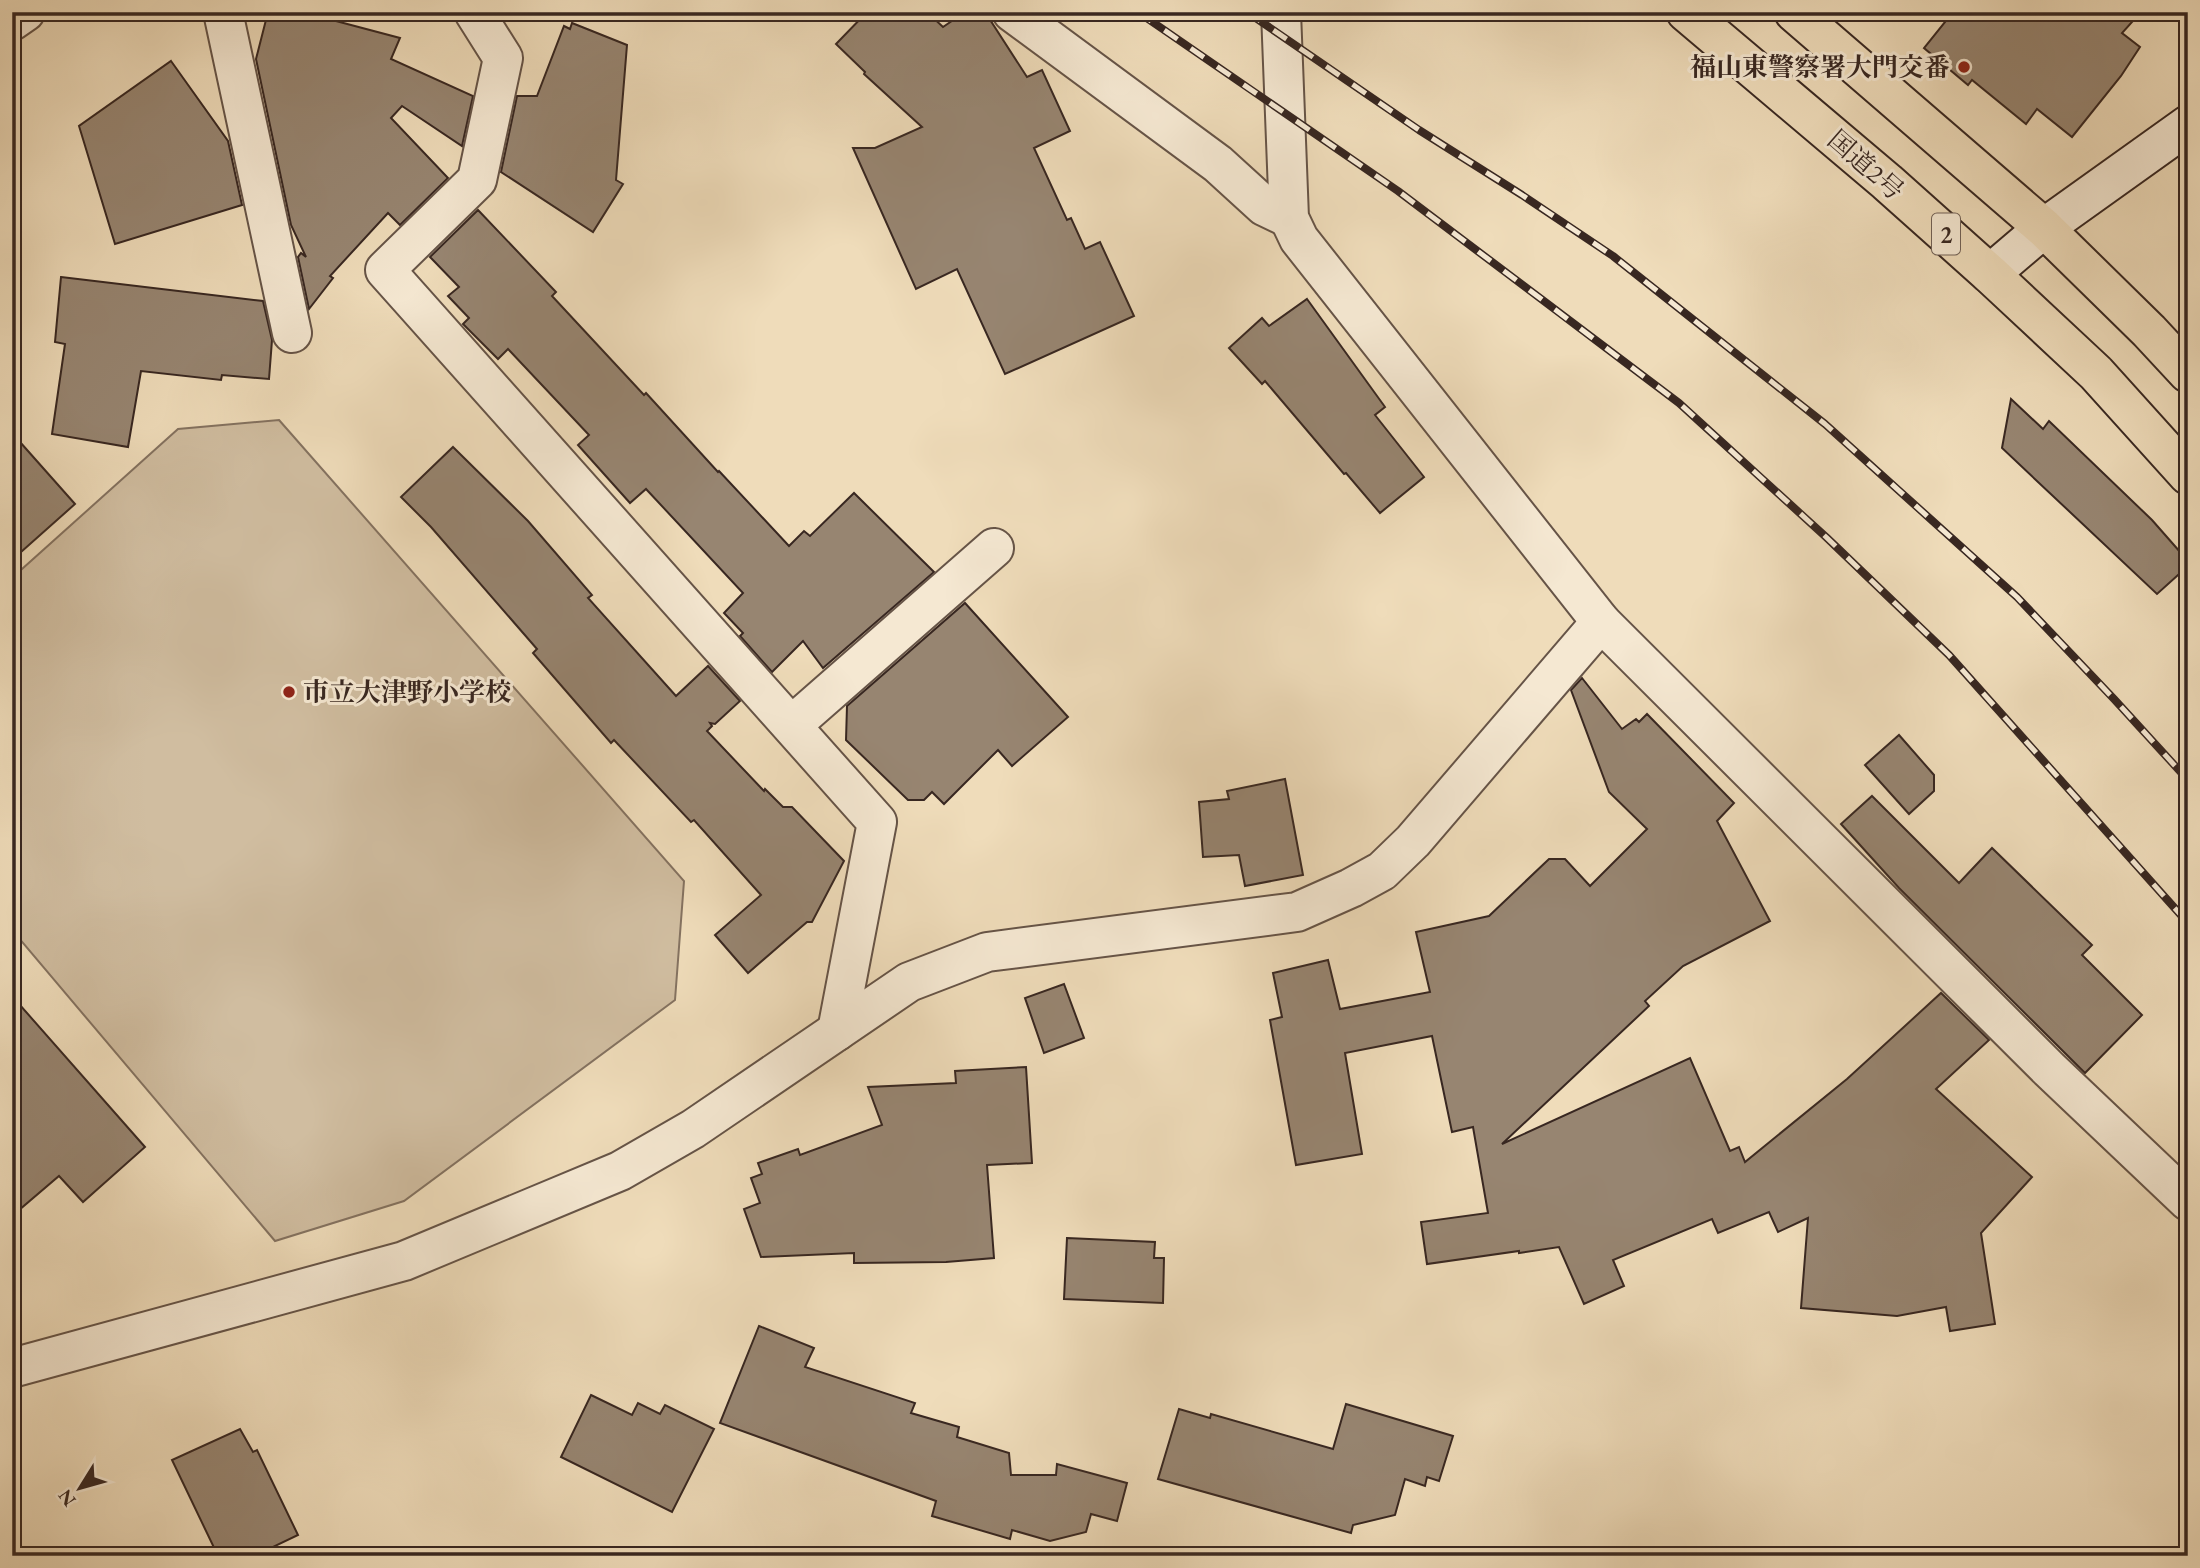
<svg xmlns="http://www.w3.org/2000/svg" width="2200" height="1568" viewBox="0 0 2200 1568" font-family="'EB Garamond','Noto Serif JP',serif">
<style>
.green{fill:#d0bda0;stroke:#847260;stroke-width:2}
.building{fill:#978571;stroke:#382721;stroke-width:2}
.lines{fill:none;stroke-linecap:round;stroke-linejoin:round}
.street-casing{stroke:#665447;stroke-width:42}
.secondary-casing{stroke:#382721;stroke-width:42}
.highway-casing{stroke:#382721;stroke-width:42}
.street{stroke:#f5e8d2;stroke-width:38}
.secondary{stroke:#f5e8d2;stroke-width:38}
.highway{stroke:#efdcba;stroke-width:38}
.rail-casing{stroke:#382721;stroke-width:8}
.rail{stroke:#f5e8d2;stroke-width:5;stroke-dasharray:16;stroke-linecap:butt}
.poi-dot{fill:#8f2418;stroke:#f5e8d2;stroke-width:2.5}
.labels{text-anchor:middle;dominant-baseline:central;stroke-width:6;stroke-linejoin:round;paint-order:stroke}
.shield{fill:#f5e8d2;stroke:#716156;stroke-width:2}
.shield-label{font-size:24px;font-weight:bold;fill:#382721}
.poi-label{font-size:26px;font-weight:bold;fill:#382721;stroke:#f5e8d2;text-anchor:end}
.street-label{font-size:26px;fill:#382721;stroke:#f5e8d2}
</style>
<rect width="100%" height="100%" fill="#efdcba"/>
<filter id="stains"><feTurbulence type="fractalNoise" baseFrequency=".00286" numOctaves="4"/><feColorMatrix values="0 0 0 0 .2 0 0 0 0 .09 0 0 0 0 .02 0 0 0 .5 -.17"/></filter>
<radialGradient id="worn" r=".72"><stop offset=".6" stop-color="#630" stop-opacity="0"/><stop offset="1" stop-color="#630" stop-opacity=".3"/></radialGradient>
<!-- green -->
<path class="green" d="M279,420L684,881L675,1000L404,1201L275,1241L12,930V578L178,429Z"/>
<!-- building -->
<g class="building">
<path d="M268,12H302L400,38L391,59L473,96L462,146L402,106L391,118L448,178L400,225L388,213L330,276L333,278L309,309L298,257L301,253L306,257L291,225L256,59Z"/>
<path d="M867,12H927L943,27L965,12H985L1027,77L1042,70L1070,131L1034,148L1067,220L1071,218L1085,249L1100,242L1134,316L1005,374L957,269L916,289L853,148H875L922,127L864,74L865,72L836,44Z"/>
<path d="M1953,12H2141L2122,33L2140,47L2121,76L2072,137L2037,109L2026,124L1972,80L1968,85L1924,48Z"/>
<path d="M572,23L627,45L616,180L623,184L593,232L501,172L517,96H537L564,26L570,29Z"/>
<path d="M171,61L228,141L242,205L115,244L79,126Z"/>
<path d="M478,210L556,292L552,296L644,395L646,393L718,472L719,471L789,546L804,531L810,536L854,493L934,572L823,668L803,641L772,672L740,636L743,633L724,613L743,593L646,489L630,503L578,445L589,435L508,349L498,359L463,324L469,318L448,296L459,287L430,257Z"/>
<path d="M61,277L263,301L272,340L269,379L222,375L221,380L141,371L128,447L52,434L65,344L55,342Z"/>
<path d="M1307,299L1385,407L1375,415L1424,477L1380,513L1346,473L1344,474L1265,381L1262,384L1229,348L1262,318L1269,326Z"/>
<path d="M2011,399L2043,429L2049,421L2152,520L2188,561V566L2157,594L2002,448Z"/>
<path d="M12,433L75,504L12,560Z"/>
<path d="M453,447L528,521L592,595L588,598L676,696L708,666L740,701L715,724L710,723L712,726L707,731L764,791L765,789L783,807H792L844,861L812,922H807L748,973L715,935L761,895L694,820L691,822L614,740L611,743L533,653L537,649L431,527L401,497Z"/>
<path d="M965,603L1068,717L1012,766L998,750L944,804L932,792L924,800H908L846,740L847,706Z"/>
<path d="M1582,678L1622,729L1636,719L1639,722L1647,714L1734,803L1717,821L1770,921L1683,966L1645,1001L1649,1006L1502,1144L1690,1058L1730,1151L1739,1147L1745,1162L1847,1079L1941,993L1989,1040L1936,1089L2032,1177L1981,1233L1995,1324L1950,1331L1946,1307L1897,1316L1801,1308L1808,1218L1778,1232L1769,1212L1718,1233L1712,1219L1613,1260L1624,1286L1584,1304L1559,1247L1519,1253V1251L1427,1264L1421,1222L1488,1213L1473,1127L1452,1132L1432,1036L1345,1053L1362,1154L1296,1165L1270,1020L1282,1017L1273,973L1328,960L1340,1009L1430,992L1416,932L1489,916L1549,859H1565L1590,886L1647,829L1609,792L1571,690Z"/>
<path d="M1899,735L1934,775V791L1909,814L1865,765Z"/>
<path d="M1285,779L1303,875L1245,886L1239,855L1203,857L1199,802L1229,799L1227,791Z"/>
<path d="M1872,796L1959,883L1992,848L2092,945L2082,955L2142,1015L2085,1073L1899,888L1841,824Z"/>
<path d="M1064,984L1084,1038L1044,1053L1025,998Z"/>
<path d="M12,996L145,1147L83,1202L59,1176L12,1216Z"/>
<path d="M1026,1067L1032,1163L987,1165L994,1258L946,1262L854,1263V1253L761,1257L744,1209L760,1203L751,1178L762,1174L758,1163L798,1149L800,1155L882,1125L868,1087L956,1083L955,1071Z"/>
<path d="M1067,1238L1155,1242L1154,1258H1164L1163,1303L1064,1299Z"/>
<path d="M759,1326L814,1348L805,1367L915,1403L911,1413L959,1427L957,1437L1009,1453L1011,1475H1056L1057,1464L1127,1483L1117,1521L1091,1514L1086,1532L1050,1541L1012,1530L1010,1539L932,1516L936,1501L720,1423Z"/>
<path d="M591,1395L632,1415L638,1403L660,1414L665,1405L714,1429L672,1512L561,1457Z"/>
<path d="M1346,1404L1453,1436L1439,1481L1427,1477L1425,1486L1405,1479L1395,1515L1353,1525L1351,1533L1158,1479L1179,1409L1210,1418L1211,1414L1333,1449Z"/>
<path d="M240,1429L253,1452L257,1450L298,1535L254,1556H218L172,1460Z"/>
</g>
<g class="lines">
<!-- street casing -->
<g class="street-casing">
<g id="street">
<path d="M223,12L292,333"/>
<path d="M474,12L503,58L477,180L385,270L877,822L837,1031"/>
<path d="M1012,12L1218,164L1264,206L1289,218"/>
<path d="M1281,12L1289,218L1299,239L1601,622L2049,1069L2188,1201"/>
<path d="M12,21L25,12"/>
<path d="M792,725L994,548"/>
<path d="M12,1368L404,1261L620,1171L693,1129L909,982L987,952L1297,912L1351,888L1382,871L1413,841L1601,622"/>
</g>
</g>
<!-- secondary casing -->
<g class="secondary-casing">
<path id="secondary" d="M1990,274L2044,228L2188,125"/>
</g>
<!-- highway casing -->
<g class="highway-casing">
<g id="highway">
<path d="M1686,12L1887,182L1990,274L2096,373L2188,475"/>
<path d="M1794,12L2044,228L2149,331L2188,373"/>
</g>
</g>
<!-- street -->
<use href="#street" class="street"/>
<!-- secondary -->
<use href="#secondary" class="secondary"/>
<!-- highway -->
<use href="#highway" class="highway"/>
<!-- rail casing -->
<g class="rail-casing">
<g id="rail">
<path d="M1138,12L1398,191L1679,403L1826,537L1949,655L2188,923"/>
<path d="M1247,12L1419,130L1522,195L1613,256L1825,424L2017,597L2114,699L2188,780"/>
</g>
</g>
<!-- rail -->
<use href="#rail" class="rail"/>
</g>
<!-- markers -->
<g class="poi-dot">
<circle cx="1964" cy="67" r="7"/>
<circle cx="289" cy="692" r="7"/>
</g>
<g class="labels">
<!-- shield labels -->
<rect class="shield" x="1932" y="213.5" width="28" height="41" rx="5"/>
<g class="shield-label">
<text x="1946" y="234">2</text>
</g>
<!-- poi labels -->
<g class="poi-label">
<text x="1950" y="67">福山東警察署大門交番</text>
<text x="303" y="692" text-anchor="start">市立大津野小学校</text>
</g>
<!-- street labels -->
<g class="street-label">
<text transform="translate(1866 165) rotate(41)">国道2号</text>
</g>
</g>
<!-- margin -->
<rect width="2200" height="1568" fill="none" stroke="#efdcba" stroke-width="42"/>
<rect x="14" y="14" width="2172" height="1540" fill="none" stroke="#382721" stroke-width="3.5"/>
<rect x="21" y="21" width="2158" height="1526" fill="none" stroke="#382721" stroke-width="2"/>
<!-- north arrow -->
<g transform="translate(80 1488) rotate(233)" stroke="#f5e8d2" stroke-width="5" paint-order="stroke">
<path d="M0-5L12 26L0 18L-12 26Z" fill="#382721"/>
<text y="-10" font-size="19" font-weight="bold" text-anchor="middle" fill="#382721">N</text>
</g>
<rect width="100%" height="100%" filter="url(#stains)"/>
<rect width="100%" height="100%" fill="url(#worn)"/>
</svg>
